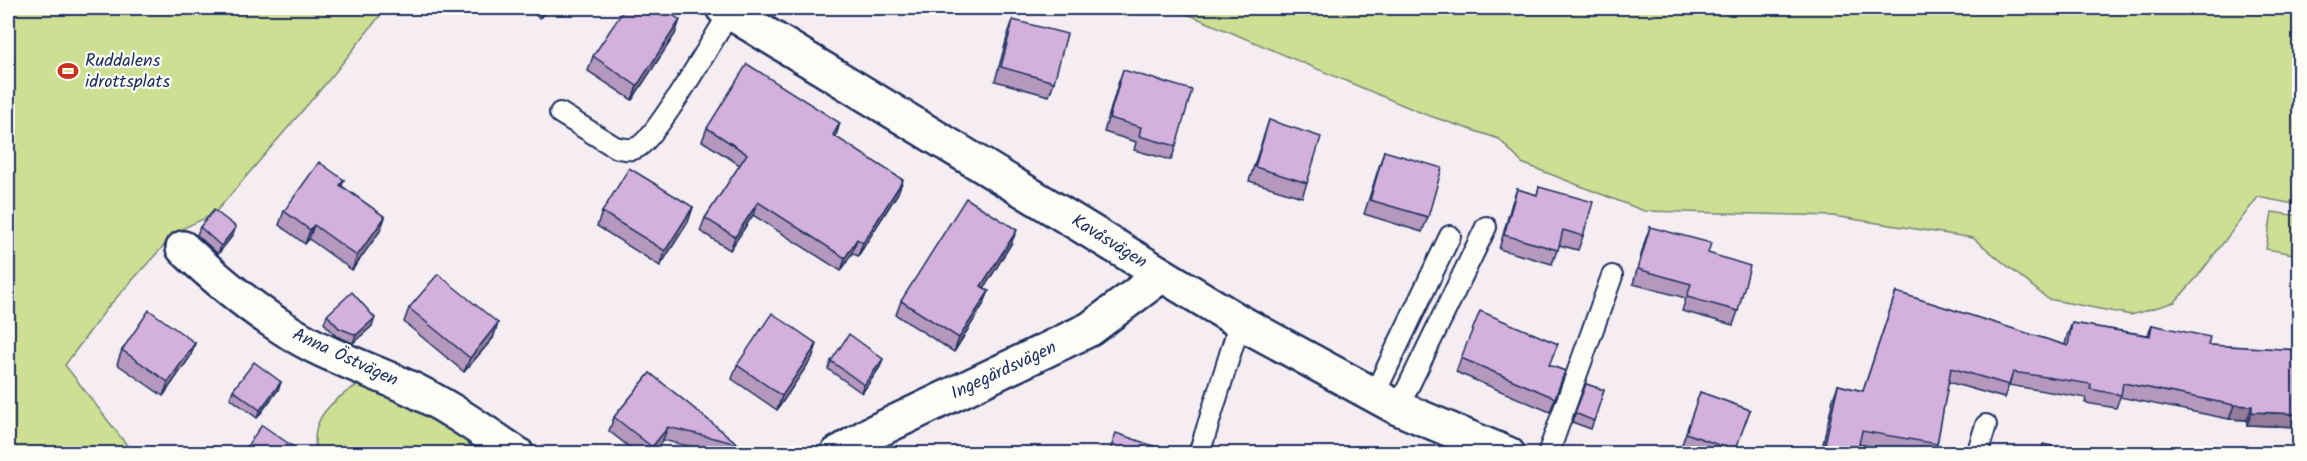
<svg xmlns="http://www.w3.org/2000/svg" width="2307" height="461" viewBox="0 0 2307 461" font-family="Kalam,sans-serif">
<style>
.green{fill:#cede92;stroke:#748678;stroke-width:1.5}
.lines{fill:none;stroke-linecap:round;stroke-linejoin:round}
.service-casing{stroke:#1b2f5e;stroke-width:24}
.minor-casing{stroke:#1b2f5e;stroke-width:38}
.service{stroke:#fdfcf7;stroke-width:20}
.minor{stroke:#fdfcf7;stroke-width:33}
.wall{fill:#b598bd;stroke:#1b2f5e;stroke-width:1.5}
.shaded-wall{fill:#947c9a;stroke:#1b2f5e;stroke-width:1.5}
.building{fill:#d3b1dc;stroke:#1b2f5e;stroke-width:1.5}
.labels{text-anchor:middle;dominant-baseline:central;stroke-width:4.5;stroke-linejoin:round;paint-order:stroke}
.poi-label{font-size:18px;fill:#1b2f5e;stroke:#fdfcf7;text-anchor:start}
.street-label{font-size:18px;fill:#1b2f5e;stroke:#fdfcf7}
</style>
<rect width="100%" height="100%" fill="#f5edf2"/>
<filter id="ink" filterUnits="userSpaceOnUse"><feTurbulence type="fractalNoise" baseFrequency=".0167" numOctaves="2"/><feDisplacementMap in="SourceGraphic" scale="12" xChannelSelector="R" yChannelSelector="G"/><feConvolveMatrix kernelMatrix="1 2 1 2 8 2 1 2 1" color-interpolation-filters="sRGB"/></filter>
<g filter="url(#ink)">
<!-- green -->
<g class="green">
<path d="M8,8H386L333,75L214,214L177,231L108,307L65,365L133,453H8Z"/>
<path d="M1173,8H2299V205L2258,197L2198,276L2175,302L2131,315L2048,299L1973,238L1833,216L1644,211L1522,163L1499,139L1424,114Z"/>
<path d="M2272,212L2299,216V255L2266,249Z"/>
<path d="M357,385L395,392L473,443L466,453L317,454C308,420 331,401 357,385Z"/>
</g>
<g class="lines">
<!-- service casing -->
<g class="service-casing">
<g id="service">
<path d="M560,113L615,147C623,149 631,151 638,147C656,138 716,35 730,12"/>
<path d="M1374,395L1450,236"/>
<path d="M1398,408L1486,227"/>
<path d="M1199,454L1240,322"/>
<path d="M1548,454L1612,276"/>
<path d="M1977,454L1986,425"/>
</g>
</g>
<!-- minor casing -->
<g class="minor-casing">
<g id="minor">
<path d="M723,8L1240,322L1398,408L1508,454"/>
<path d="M183,248C214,277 247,305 283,328C320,353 363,367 403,385C444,403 480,429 517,454"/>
<path d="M837,454L870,434L1090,329L1162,275"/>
</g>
</g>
<!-- service -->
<use href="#service" class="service"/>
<!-- minor -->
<use href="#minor" class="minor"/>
</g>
<!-- wall -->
<g class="wall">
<path d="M523,8H547L540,18Z"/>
<path d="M1013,20L1054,82L1049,96L995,81L1008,34Z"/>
<path d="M675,34L632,100L588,71L593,56Z"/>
<path d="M1123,70L1176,146L1171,160L1134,150L1136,142L1104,132L1118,84Z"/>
<path d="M1269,120L1307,183L1302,197L1249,181Z"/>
<path d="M707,128L835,137L898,193L858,256L852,253L841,271L753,215L730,250L700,231L705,218L740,165L702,141Z"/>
<path d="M1384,151L1428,217L1422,232L1364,214Z"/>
<path d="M344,180L342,186L385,217L380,231L352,270L309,239L305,244L279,225L284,211Z"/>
<path d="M1539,187L1583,236L1578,250L1559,245L1552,264L1499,249L1512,203L1517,189L1537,195Z"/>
<path d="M693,207L688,222L660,266L597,226L602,212Z"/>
<path d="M200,227L233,235L218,254L197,235Z"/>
<path d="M1650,227L1708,253L1738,311L1733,325L1682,311L1686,298L1633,284L1645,241Z"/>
<path d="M1011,244L984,288L989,291L983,305L954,352L896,315L901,301Z"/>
<path d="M1896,292L2065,345L2067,336L2072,323L2148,335L2152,325L2208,345L2300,350V427L2247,425V420L2229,419L2120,397L2116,408L2085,403L2086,398L2009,385L2004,398L1948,382L1937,444L1934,453H1910L1859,444L1857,453H1821L1833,399L1838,385L1863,391Z"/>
<path d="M409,308L498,323L493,338L464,372L404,322Z"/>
<path d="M327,315L372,326L353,343L336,336L324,323Z"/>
<path d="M195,343L190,357L163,396L117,364L122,350Z"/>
<path d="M817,344L812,358L777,410L732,379L737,365Z"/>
<path d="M1461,358L1549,365L1565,371L1550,412L1456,372Z"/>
<path d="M831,361L880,367L862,393L828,369Z"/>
<path d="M650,373L738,444L734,453H718L663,440L653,453H637L609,431L614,417Z"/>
<path d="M281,382L278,390L257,418L230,398L233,390Z"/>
<path d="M1586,384L1604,390L1591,429L1572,422Z"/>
<path d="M1700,392L1750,410L1734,453H1698L1681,447Z"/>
</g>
<!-- shaded-wall -->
<g class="shaded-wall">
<path d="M544,8H547L540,18Z"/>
<path d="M680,20L675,34L632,100L637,86Z"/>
<path d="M840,123L836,136L833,135Z"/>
<path d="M903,180L898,193L858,256L863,243Z"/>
<path d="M758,202L753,215L730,250L735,237Z"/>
<path d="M693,207L688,222L660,266L665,251Z"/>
<path d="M385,217L380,231L352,270L357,256Z"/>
<path d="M314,225L309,239L305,244L310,230Z"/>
<path d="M236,227L233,235L218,254L221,246Z"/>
<path d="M1017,230L1011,244L976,301L981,286Z"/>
<path d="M857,239L852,253L841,271L845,258Z"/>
<path d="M989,291L983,305L954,352L959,338Z"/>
<path d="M375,318L372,326L353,343L356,335Z"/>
<path d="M498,323L493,338L464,372L470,358Z"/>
<path d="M195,343L190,357L163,396L168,382Z"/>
<path d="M817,344L812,358L777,410L782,396Z"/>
<path d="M883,359L880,367L862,393L864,385Z"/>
<path d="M281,382L278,390L257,418L260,410Z"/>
<path d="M2234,405L2252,406L2247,420L2229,419Z"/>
<path d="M2252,412L2300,414V427L2247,425Z"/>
<path d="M668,427L663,440L653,453H649L652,447Z"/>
</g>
<!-- building -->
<g class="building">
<path d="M625,8H662L680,20L637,86L593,56Z"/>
<path d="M1013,20L1067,34L1054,82L1001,67Z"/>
<path d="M747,64L840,123L833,135L903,180L863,243L857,239L845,258L758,202L735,237L705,218L747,154L707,128Z"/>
<path d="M1123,70L1192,90L1176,146L1139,136L1141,127L1109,118Z"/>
<path d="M1269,120L1321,137L1307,183L1255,167Z"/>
<path d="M1384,151L1442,168L1428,217L1370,200Z"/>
<path d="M319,162L344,180L340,185L385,217L357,256L314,225L310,230L284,211Z"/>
<path d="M629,168L693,207L665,251L602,212Z"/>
<path d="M1539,187L1593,202L1583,236L1563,230L1558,250L1504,235L1517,189L1537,195Z"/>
<path d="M966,198L1017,230L981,286L989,291L959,338L901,301Z"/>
<path d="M214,210L236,227L221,246L200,227Z"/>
<path d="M1650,227L1711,243L1708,253L1750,266L1738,311L1687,297L1691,284L1638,269Z"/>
<path d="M438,274L498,323L470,358L409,308Z"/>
<path d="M352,292L375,318L356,335L339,328L327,315Z"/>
<path d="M1896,292L2068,346L2072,323L2150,336L2152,325L2210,337L2208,345L2300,350V414L2252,412V406L2234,405L2123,383L2121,395L2090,389L2091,384L2013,372L2009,385L1951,368L1937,444L1862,431L1857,453H1823L1838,385L1863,391Z"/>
<path d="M149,310L195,343L168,382L122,350Z"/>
<path d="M1480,311L1558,344L1549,365L1565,371L1555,398L1461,358Z"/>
<path d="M772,313L817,344L782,396L737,365Z"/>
<path d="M849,334L883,359L864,385L831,361Z"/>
<path d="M254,362L281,382L260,410L233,390Z"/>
<path d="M650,373L738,444L668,427L652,447L614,417Z"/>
<path d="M1586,384L1604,390L1594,421L1575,413Z"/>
<path d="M1700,392L1750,410L1735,451L1686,433Z"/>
<path d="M262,425L302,453H242Z"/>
<path d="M1116,433L1174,453H1109Z"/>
<path d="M2043,444L2082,453H2041Z"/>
</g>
</g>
<!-- icons -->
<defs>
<g id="stadium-bare" transform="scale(1.62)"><path d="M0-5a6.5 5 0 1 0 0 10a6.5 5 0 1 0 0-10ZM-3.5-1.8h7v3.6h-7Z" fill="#c8321e" stroke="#fdfcf7" stroke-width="2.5" paint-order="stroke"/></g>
</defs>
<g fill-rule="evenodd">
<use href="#stadium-bare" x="68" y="71"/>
</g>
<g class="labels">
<!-- poi labels -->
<g class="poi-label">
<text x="85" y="61">Ruddalens<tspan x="85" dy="21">idrottsplats</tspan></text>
</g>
<!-- street labels -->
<g class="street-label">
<text transform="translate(1109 242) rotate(32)">Kavåsvägen</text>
<text transform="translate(345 358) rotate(25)">Anna Östvägen</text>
<text transform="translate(1004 371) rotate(-25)">Ingegärdsvägen</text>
</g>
</g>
<!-- margin -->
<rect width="2307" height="461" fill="none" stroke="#fdfcf7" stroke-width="30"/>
<rect x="15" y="15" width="2277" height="431" fill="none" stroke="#1b2f5e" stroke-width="2" filter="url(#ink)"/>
</svg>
